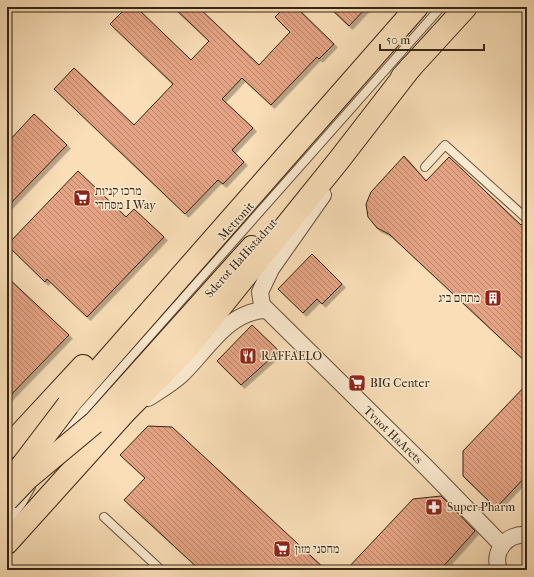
<svg xmlns="http://www.w3.org/2000/svg" width="534" height="577" viewBox="0 0 534 577" font-family="'IM FELL French Canon','Frank Ruhl Libre',serif">
<style>
.building{fill:url(#building-back-hatch);stroke:#362414;filter:url(#shadow)}
.lines{fill:none;stroke-linecap:round;stroke-linejoin:round}
.service-casing{stroke:#67523d;stroke-width:10}
.minor-casing{stroke:#67523d;stroke-width:18}
.trunk-casing{stroke:#362414;stroke-width:24}
.service{stroke:#fbead0;stroke-width:8}
.minor{stroke:#fbead0;stroke-width:16}
.trunk{stroke:#f9deb7;stroke-width:22}
.trunk-bridge-casing{stroke:#362414;stroke-width:24;stroke-linecap:butt}
.trunk-bridge{stroke:#f9deb7;stroke-width:22}
.labels{text-anchor:middle;dominant-baseline:central;stroke-width:3;stroke-linejoin:round;paint-order:stroke}
.poi-label{font-size:12px;fill:#362414;stroke:#fbead0;text-anchor:start}
.street-label{font-size:12px;fill:#362414;stroke:#fbead0}
</style>
<defs>
<pattern id="building-back-hatch" width="6" height="6" patternUnits="userSpaceOnUse"><rect width="6" height="6" fill="#e4a384"/><path d="M-1 5l2 2M0 0l6 6M5-1l2 2" fill="none" stroke="#ba856b"/></pattern>
<filter id="shadow"><feDropShadow dx="3.5" dy="3.5" stdDeviation="0" flood-color="#0004"/></filter>
</defs>
<rect width="100%" height="100%" fill="#f9deb7"/>
<filter id="stains"><feTurbulence type="fractalNoise" baseFrequency=".005" numOctaves="4"/><feColorMatrix values="0 0 0 0 .2 0 0 0 0 .09 0 0 0 0 .02 0 0 0 .5 -.17"/></filter>
<radialGradient id="worn" r=".72"><stop offset=".6" stop-color="#630" stop-opacity="0"/><stop offset="1" stop-color="#630" stop-opacity=".3"/></radialGradient>
<!-- building -->
<g class="building">
<path d="M127,7H136L191,60L209,41L173,7H198L259,65L290,32L275,17L285,7H296L334,44L319,59L317,57L271,105L242,78L222,99L253,128L232,150L244,162L223,184L218,180L185,214L54,89L74,68L134,125L173,84L110,24Z"/>
<path d="M329,7H367L349,26Z"/>
<path d="M34,114L67,145L7,207V143Z"/>
<path d="M404,156L426,181L449,157L521,225L523,223L527,224V363L389,234L377,228L368,217L366,204L371,192Z"/>
<path d="M78,171L126,217L134,209L164,237L87,317L47,279L45,282L7,245Z"/>
<path d="M312,254L342,284L322,304L317,299L303,313L278,289Z"/>
<path d="M7,277L69,335L7,399Z"/>
<path d="M252,325L279,351L241,385L217,361Z"/>
<path d="M527,384V475L496,508L463,476V451Z"/>
<path d="M148,426L172,427L326,570H200L124,500L145,478L120,455Z"/>
<path d="M441,496L475,531L440,570H346L413,499Z"/>
</g>
<g class="lines">
<!-- service casing -->
<g class="service-casing">
<g id="service">
<path d="M425,167L445,145L527,219"/>
<path d="M56,442L441,7"/>
<path d="M104,517L161,570"/>
<path d="M7,523L22,503L31,487"/>
</g>
</g>
<!-- minor casing -->
<g class="minor-casing">
<g id="minor">
<path d="M323,195L271,269L260,292L262,305L426,467L502,545"/>
<path d="M148,398C159,391 171,384 181,375C206,352 227,311 266,310"/>
<path d="M499,570C492,551 507,533 527,535"/>
</g>
</g>
<!-- trunk casing -->
<g class="trunk-casing">
<g id="trunk">
<path d="M402,77L466,7"/>
<path d="M68,405L417,7"/>
<path d="M94,423L252,247"/>
<path d="M7,448L83,366"/>
<path d="M7,543L126,411L185,351L339,160L411,67"/>
</g>
</g>
<!-- service -->
<use href="#service" class="service"/>
<!-- minor -->
<use href="#minor" class="minor"/>
<!-- trunk -->
<use href="#trunk" class="trunk"/>
<!-- trunk-bridge casing -->
<g class="trunk-bridge-casing">
<g id="trunk-bridge">
<path d="M8,481L21,467L68,405"/>
<path d="M7,500L28,478L94,423"/>
</g>
</g>
<!-- trunk-bridge -->
<use href="#trunk-bridge" class="trunk-bridge"/>
</g>
<!-- icons -->
<defs>
<g id="supermarket-square" transform="scale(0.9)"><rect x="-9" y="-9" width="18" height="18" rx="4" fill="#8f2418" stroke="#fbead0"/><path d="M-6-5.5h2.5l.6 2H6L4.5 2H-2.5L-4.4-4H-6ZM-1.5 3.2a1.3 1.3 0 1 0 .1 0ZM3 3.2a1.3 1.3 0 1 0 .1 0Z" fill="#fff"/></g>
<g id="building-square" transform="scale(0.9)"><rect x="-9" y="-9" width="18" height="18" rx="4" fill="#8f2418" stroke="#fbead0"/><path d="M-4-6H4V6H1V3H-1V6H-4ZM-2.5-4.3h1.7v1.8h-1.7ZM.8-4.3h1.7v1.8H.8ZM-2.5-1h1.7V.8h-1.7ZM.8-1h1.7V.8H.8Z" fill="#fff"/></g>
<g id="restaurant-square" transform="scale(0.9)"><rect x="-9" y="-9" width="18" height="18" rx="4" fill="#8f2418" stroke="#fbead0"/><path d="M-5-6h1v4h1v-4h1v4h1v-4h1v5L-1.5 .5V6h-2V.5L-5-1ZM5-6V6H3V1.5H1.5Q1.5-4 5-6Z" fill="#fff"/></g>
<g id="pharmacy-square" transform="scale(0.9)"><rect x="-9" y="-9" width="18" height="18" rx="4" fill="#8f2418" stroke="#fbead0"/><path d="M-2-6h4v4h4v4h-4v4h-4v-4h-4v-4h4Z" fill="#fff"/></g>
</defs>
<g fill-rule="evenodd">
<use href="#supermarket-square" x="82" y="198"/>
<use href="#building-square" x="493" y="298"/>
<use href="#restaurant-square" x="248" y="356"/>
<use href="#supermarket-square" x="357" y="383"/>
<use href="#pharmacy-square" x="434" y="507"/>
<use href="#supermarket-square" x="282" y="549"/>
</g>
<g class="labels">
<!-- poi labels -->
<g class="poi-label">
<text x="95" y="191">מרכז קניות<tspan x="95" dy="14">מסחרי I Way</tspan></text>
<text x="480" y="298" text-anchor="end">מתחם ביג</text>
<text x="261" y="356">RAFFAELO</text>
<text x="370" y="383">BIG Center</text>
<text x="447" y="507">Super-Pharm</text>
<text x="295" y="549">מחסני מזון</text>
</g>
<!-- street labels -->
<g class="street-label">
<text transform="translate(236 221) rotate(-48)">Metronit</text>
<text transform="translate(241 258) rotate(-48)">Sderot HaHistadrut</text>
<text transform="translate(393 435) rotate(44)">Tvuot HaArets</text>
</g>
</g>
<!-- margin -->
<rect width="534" height="577" fill="none" stroke="#f9deb7" stroke-width="24"/>
<rect x="8" y="8" width="518" height="561" fill="none" stroke="#362414" stroke-width="2"/>
<rect x="12" y="12" width="510" height="553" fill="none" stroke="#362414"/>
<!-- scale -->
<path d="M380 44v6h104v-6" fill="none" stroke="#362414" stroke-width="2"/>
<text x="386" y="44" font-size="12" fill="#362414" stroke="#fbead0" stroke-width="3" paint-order="stroke">50 m</text>
<rect width="100%" height="100%" filter="url(#stains)"/>
<rect width="100%" height="100%" fill="url(#worn)"/>
</svg>
